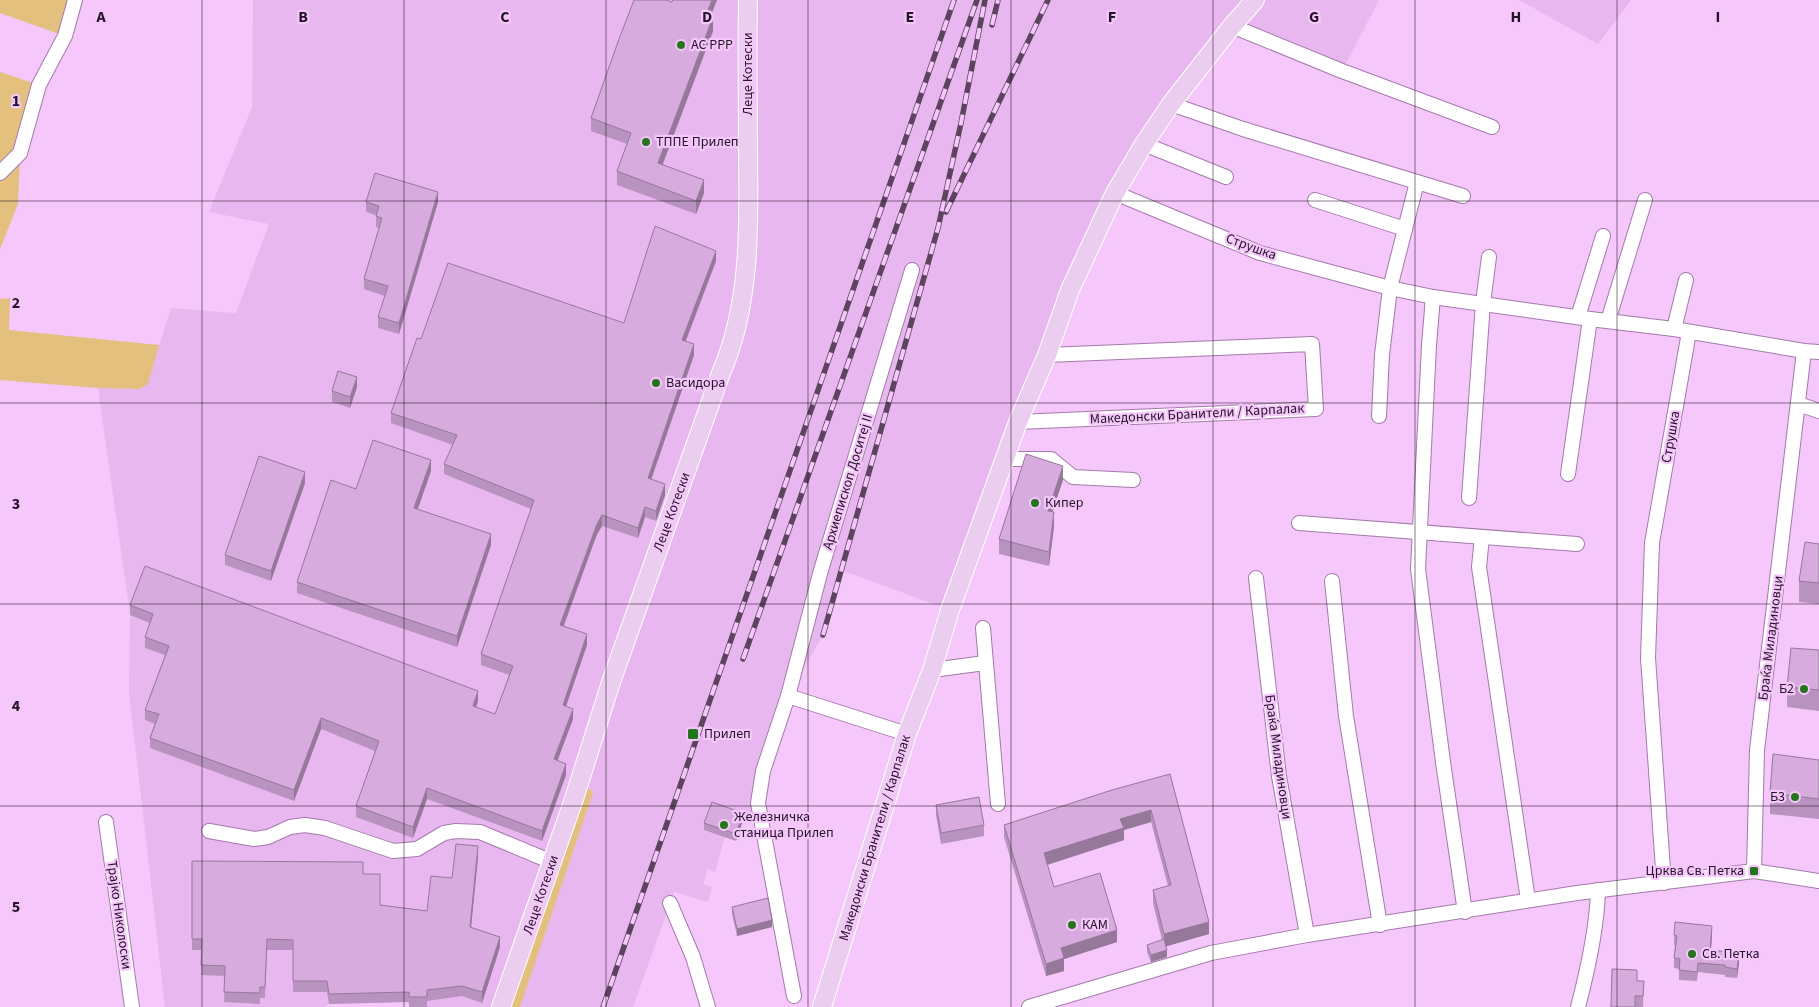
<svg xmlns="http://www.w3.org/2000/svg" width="1819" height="1007" viewBox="0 0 1819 1007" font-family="'Source Sans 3',sans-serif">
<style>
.built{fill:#e9b7f0}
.green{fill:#e3c07e}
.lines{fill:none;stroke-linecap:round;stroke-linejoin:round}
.minor-casing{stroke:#a47aab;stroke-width:16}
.major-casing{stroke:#fff;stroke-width:20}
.minor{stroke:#fff;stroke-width:14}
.major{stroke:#ebceef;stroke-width:18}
.rail-casing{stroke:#5c445f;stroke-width:5.5}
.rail{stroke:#f5c7fb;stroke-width:4;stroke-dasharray:11;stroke-linecap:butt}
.wall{fill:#b993bf}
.shaded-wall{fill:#96789b}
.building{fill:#d7abde;stroke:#96789b}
.grid{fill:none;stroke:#241427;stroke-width:1;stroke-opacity:0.55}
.poi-dot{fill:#23741d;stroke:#f5c7fb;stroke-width:2}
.labels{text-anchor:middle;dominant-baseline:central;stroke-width:4.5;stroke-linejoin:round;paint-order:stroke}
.poi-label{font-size:14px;fill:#241427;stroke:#f5c7fb;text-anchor:start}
.street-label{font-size:14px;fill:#241427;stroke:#f5c7fb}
.grid-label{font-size:16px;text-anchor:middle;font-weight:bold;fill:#241427;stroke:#f5c7fb;stroke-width:4.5;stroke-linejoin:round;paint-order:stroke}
</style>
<rect width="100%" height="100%" fill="#f5c7fb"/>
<!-- built -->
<g class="built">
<path d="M253,0H1379L1342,71L1232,26L1115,193L950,610L841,570L823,635L788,696L752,823L712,809L705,830L725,837L715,872L708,869L703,884L712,887L708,902L674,892L633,1007H409L408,1002L329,1004L324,1007H165L129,692L130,615L98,388L140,389L147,384L171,308L236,313L269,224L209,212L252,107Z"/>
<path d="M1519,0H1631L1598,44Z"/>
</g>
<!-- green -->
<g class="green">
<path d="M0,0H75L65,36L0,13Z"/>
<path d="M0,72L39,85L20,153L18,204L0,249Z"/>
<path d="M10,298L9,330L159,345L148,384L140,389L98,388L0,380V299Z"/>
<path d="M578,781L593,792L589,805L520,1007H501Z"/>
</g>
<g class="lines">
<!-- minor casing -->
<g class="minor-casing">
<g id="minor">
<path d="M1232,26L1342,71L1492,127"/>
<path d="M1171,104L1243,129L1463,196"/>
<path d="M1144,144L1226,177"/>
<path d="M0,173L20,153L39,85L65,36L75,0"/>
<path d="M1115,193L1260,253L1390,288L1433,297L1590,319L1674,329L1804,351L1819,352"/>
<path d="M1315,200L1405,229"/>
<path d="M1433,297L1429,345L1418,569L1443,762L1465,912"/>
<path d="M1578,317L1603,236"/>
<path d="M1608,321L1645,200"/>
<path d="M1674,329L1686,280"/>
<path d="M1798,404L1819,411"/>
<path d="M1379,416L1382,355L1390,288L1417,182"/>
<path d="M1018,422L1316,409L1312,344L1047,355"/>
<path d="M1005,459H1051L1073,477L1133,480"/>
<path d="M1568,474L1590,319"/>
<path d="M1469,498L1483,303L1489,257"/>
<path d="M1299,523L1577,544"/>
<path d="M1482,537L1479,567L1528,900"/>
<path d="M1256,578L1279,776L1307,935"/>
<path d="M1332,581L1346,716L1380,925"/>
<path d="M983,628L998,804"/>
<path d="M932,670L985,663"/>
<path d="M788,696L907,734"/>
<path d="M106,822L132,1007"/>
<path d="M209,831L254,839L268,837L290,827L305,825L325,828L393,851L417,849L444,833L456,831L480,832L552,862"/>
<path d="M1754,871L1757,750L1804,351"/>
<path d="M1664,883L1648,658L1652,543L1689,332"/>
<path d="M670,903L693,957L708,1007"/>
<path d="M794,996L758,803L763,771L788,696L821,570L912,270"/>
<path d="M1029,1007L1211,953L1307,935L1577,893L1754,871L1819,881"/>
<path d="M1578,1007C1588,969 1597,929 1598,890"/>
</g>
</g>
<!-- major casing -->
<g class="major-casing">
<g id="major">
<path d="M501,1007L574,799L611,682L721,373C751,304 749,225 748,152C748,101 747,51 748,0"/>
<path d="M822,1007L907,734L932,670L950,610L1018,422L1047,355L1070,290L1115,193L1144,144L1171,104L1232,26L1255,0"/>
</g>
</g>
<!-- minor -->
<use href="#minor" class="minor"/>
<!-- major -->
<use href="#major" class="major"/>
<!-- rail casing -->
<g class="rail-casing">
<g id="rail">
<path d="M992,25L998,0"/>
<path d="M946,212L1048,0"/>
<path d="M823,635L938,228L961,123L985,0"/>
<path d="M743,659L977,0"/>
<path d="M603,1007L954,0"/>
</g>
</g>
<!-- rail -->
<use href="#rail" class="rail"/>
</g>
<!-- wall -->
<g class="wall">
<path d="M673,0H717L710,16L713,31L663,164L704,193L696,214L617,185V171L627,144L591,131V118Z"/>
<path d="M366,202H438L399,334L378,328V317L385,296L364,289V279L379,228L376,227V215L366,212Z"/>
<path d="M716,261L686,341L694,355L651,479L665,495L656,521L645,517L638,538L602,526L597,534L564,626L587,645L566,706L573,719L557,761L566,775L542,841L427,799L413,838L356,817V806L375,751L321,729L294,801L150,748V738L155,724L145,720V710L165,655L145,648V637L150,623L130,615V605L478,701L476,707L495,714L509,675L481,665V654L531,509L444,474V464L453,445L391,423V413L421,339L624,323Z"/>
<path d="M357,387L350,408L332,402V391Z"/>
<path d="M431,471L418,509L491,545L457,647L297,593V582L356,489Z"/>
<path d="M1063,480L1052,511L1054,526L1049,566L999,554V539Z"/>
<path d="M305,483L271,581L225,565V555Z"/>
<path d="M1819,544V604L1799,602V581Z"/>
<path d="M1819,650V711L1787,707V687Z"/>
<path d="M1819,760V819L1770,814V793Z"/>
<path d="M1170,774L1209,934L1166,946L1167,957L1151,962L1147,952V945L1162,940L1153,903V890L1168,886L1151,822L1124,830V840L1047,864L1054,887L1117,942L1064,959V971L1046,976L1004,837V825Z"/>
<path d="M936,805L984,825V836L941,844L936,815Z"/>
<path d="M743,820L736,841L704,830V823Z"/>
<path d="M478,857L471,927L500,947L482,1003L462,996L427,1001V1007H409V1002L329,1004L327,992H293V950H267L265,998H260V1004L224,1002L225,976L201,975V950H192V861L363,874L380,905L427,911L452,878Z"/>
<path d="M732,907L772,927L737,936L732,914Z"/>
<path d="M1674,935L1712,936L1711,950L1739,963L1737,978L1725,977V975L1698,972L1697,981L1679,980V969L1674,968V958L1675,945H1674Z"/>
<path d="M1637,981H1644L1643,1007H1611Z"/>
</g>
<!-- shaded-wall -->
<g class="shaded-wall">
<path d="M712,0H717L706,28V15Z"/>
<path d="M713,17V31L658,176V163Z"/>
<path d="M704,180V193L696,214V201Z"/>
<path d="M438,192V202L399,334V323Z"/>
<path d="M716,251V261L682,350V340Z"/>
<path d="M694,344V355L648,489V478Z"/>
<path d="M357,377V387L350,408V397Z"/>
<path d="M431,460V471L414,519V508Z"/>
<path d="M1063,466V480L1048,525V511Z"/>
<path d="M305,472V483L271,581V571Z"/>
<path d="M665,484V495L656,521V511Z"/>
<path d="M645,507V517L638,538V528Z"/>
<path d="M1054,512V526L1049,566V552Z"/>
<path d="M602,515V526L597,534L560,635V625L597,524Z"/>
<path d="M491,534V545L457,647V636Z"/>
<path d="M587,634V645L563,715V705Z"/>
<path d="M478,691V701L473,716V706Z"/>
<path d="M573,709V719L554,770V759Z"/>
<path d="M321,718V729L294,801V790Z"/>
<path d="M566,764V775L542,841V831Z"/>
<path d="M427,788V799L413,838V827Z"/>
<path d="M1151,810V822L1124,830V840L1044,866V853L1120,819Z"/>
<path d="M743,813V820L736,841V834Z"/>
<path d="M478,846V857L470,938V927Z"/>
<path d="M772,920V927L737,936V929Z"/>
<path d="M1209,922V934L1164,947V934Z"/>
<path d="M1712,926V936L1710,960V950Z"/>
<path d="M1117,930V942L1064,959V971L1046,976V964L1061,948Z"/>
<path d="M500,937V947L482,1003V992Z"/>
<path d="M1167,950V957L1151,962V955Z"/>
<path d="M1739,953V963L1737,978V969Z"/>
</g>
<!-- building -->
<g class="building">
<path d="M634,0H667L672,2L673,0H712L706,15L713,17L658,163L704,180L696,201L617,171L631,133L591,118L619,39Z"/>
<path d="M375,173L438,192L399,323L378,317L388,286L364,279L382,218L376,216L379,206L366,202Z"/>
<path d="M655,226L716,251L682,340L694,344L648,478L665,484L656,511L645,507L638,528L602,515L597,524L560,625L587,634L563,705L573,709L554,759L566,764L542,831L427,788L413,827L356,806L379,741L321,718L294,790L150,738L159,714L145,710L169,646L145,637L153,614L130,605L145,566L478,691L473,706L495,714L513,666L481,654L534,500L444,464L457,435L391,413L417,338L421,339L448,263L624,323Z"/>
<path d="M338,371L357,377L350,397L332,391Z"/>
<path d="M373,440L431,460L414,508L491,534L457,636L297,582L331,480L356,489Z"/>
<path d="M1026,454L1063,466L1048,511L1054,512L1049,552L999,539Z"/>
<path d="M259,456L305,472L271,571L225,555Z"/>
<path d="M1805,542L1819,544V583L1799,581Z"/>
<path d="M1791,648L1819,650V690L1787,687Z"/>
<path d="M1773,754L1819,760V799L1770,793Z"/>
<path d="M1170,774L1209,922L1164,934L1153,890L1171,885L1151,810L1120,819L1124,828L1044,853L1054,887L1100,873L1117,930L1061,948L1064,958L1046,964L1004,825L1112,790Z"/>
<path d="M979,797L984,825L941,833L936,805Z"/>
<path d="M712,802L743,813L736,834L704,823Z"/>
<path d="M456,844L478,846L470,927L500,937L482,992L462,986L427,990V997H409V992L329,994L327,981H293V940L267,939L265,987H260V993L224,992L225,966L201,965L202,939H192V861L363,862V874H380V905L427,911L431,876L452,878Z"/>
<path d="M768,898L772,920L737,929L732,907Z"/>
<path d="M1675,922L1712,926L1710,950L1739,953L1737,969L1725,967V965L1698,963L1697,972L1679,970L1680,959L1674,958L1677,936L1674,935Z"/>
<path d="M1164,939L1167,950L1151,955L1147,945Z"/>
<path d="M1612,969L1637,970V981H1644L1643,996H1635V1007H1611Z"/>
</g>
<!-- grid -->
<path class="grid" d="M202,0V1007M404,0V1007M606,0V1007M808,0V1007M1011,0V1007M1213,0V1007M1415,0V1007M1617,0V1007M0,201H1819M0,403H1819M0,604H1819M0,806H1819"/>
<!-- markers -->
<g class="poi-dot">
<circle cx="681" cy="45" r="5"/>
<circle cx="646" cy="142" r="5"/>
<circle cx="656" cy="383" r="5"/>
<circle cx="1035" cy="503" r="5"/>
<circle cx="1804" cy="689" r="5"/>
<rect x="687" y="728" width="12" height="12" rx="2.5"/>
<circle cx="1795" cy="797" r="5"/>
<circle cx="724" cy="825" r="5"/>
<rect x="1749" y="866" width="10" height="10" rx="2.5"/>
<circle cx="1072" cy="925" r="5"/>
<circle cx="1692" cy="954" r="5"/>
</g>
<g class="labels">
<!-- poi labels -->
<g class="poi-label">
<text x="691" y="45">АС РРР</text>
<text x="656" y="142">ТППЕ Прилеп</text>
<text x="666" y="383">Васидора</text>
<text x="1045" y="503">Кипер</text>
<text x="1794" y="689" text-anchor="end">Б2</text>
<text x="704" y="734">Прилеп</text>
<text x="1785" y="797" text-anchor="end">Б3</text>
<text x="734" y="817">Железничка<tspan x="734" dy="16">станица Прилеп</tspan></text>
<text x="1744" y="871" text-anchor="end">Црква Св. Петка</text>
<text x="1082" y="925">КАМ</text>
<text x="1702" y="954">Св. Петка</text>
</g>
<!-- street labels -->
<g class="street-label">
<text transform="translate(748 74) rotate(-90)">Леце Котески</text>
<text transform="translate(1251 247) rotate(20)">Струшка</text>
<text transform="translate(1197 414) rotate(-3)">Македонски Бранители / Карпалак</text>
<text transform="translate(1671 437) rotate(-80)">Струшка</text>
<text transform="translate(848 482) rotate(-73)">Архиепископ Доситеј II</text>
<text transform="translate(672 512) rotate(-70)">Леце Котески</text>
<text transform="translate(1771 638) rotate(-83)">Браќа Миладиновци</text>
<text transform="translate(1278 757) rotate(82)">Браќа Миладиновци</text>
<text transform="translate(875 838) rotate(-73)">Македонски Бранители / Карпалак</text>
<text transform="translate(541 895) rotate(-71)">Леце Котески</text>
<text transform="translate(119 915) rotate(82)">Трајко Николоски</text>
</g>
</g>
<g class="grid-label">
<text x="101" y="22">A</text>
<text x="303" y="22">B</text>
<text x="505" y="22">C</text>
<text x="707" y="22">D</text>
<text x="910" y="22">E</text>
<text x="1112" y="22">F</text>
<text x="1314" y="22">G</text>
<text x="1516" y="22">H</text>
<text x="1718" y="22">I</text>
<text x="16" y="106">1</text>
<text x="16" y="308">2</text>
<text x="16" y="509">3</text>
<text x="16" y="711">4</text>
<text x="16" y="912">5</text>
</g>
</svg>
